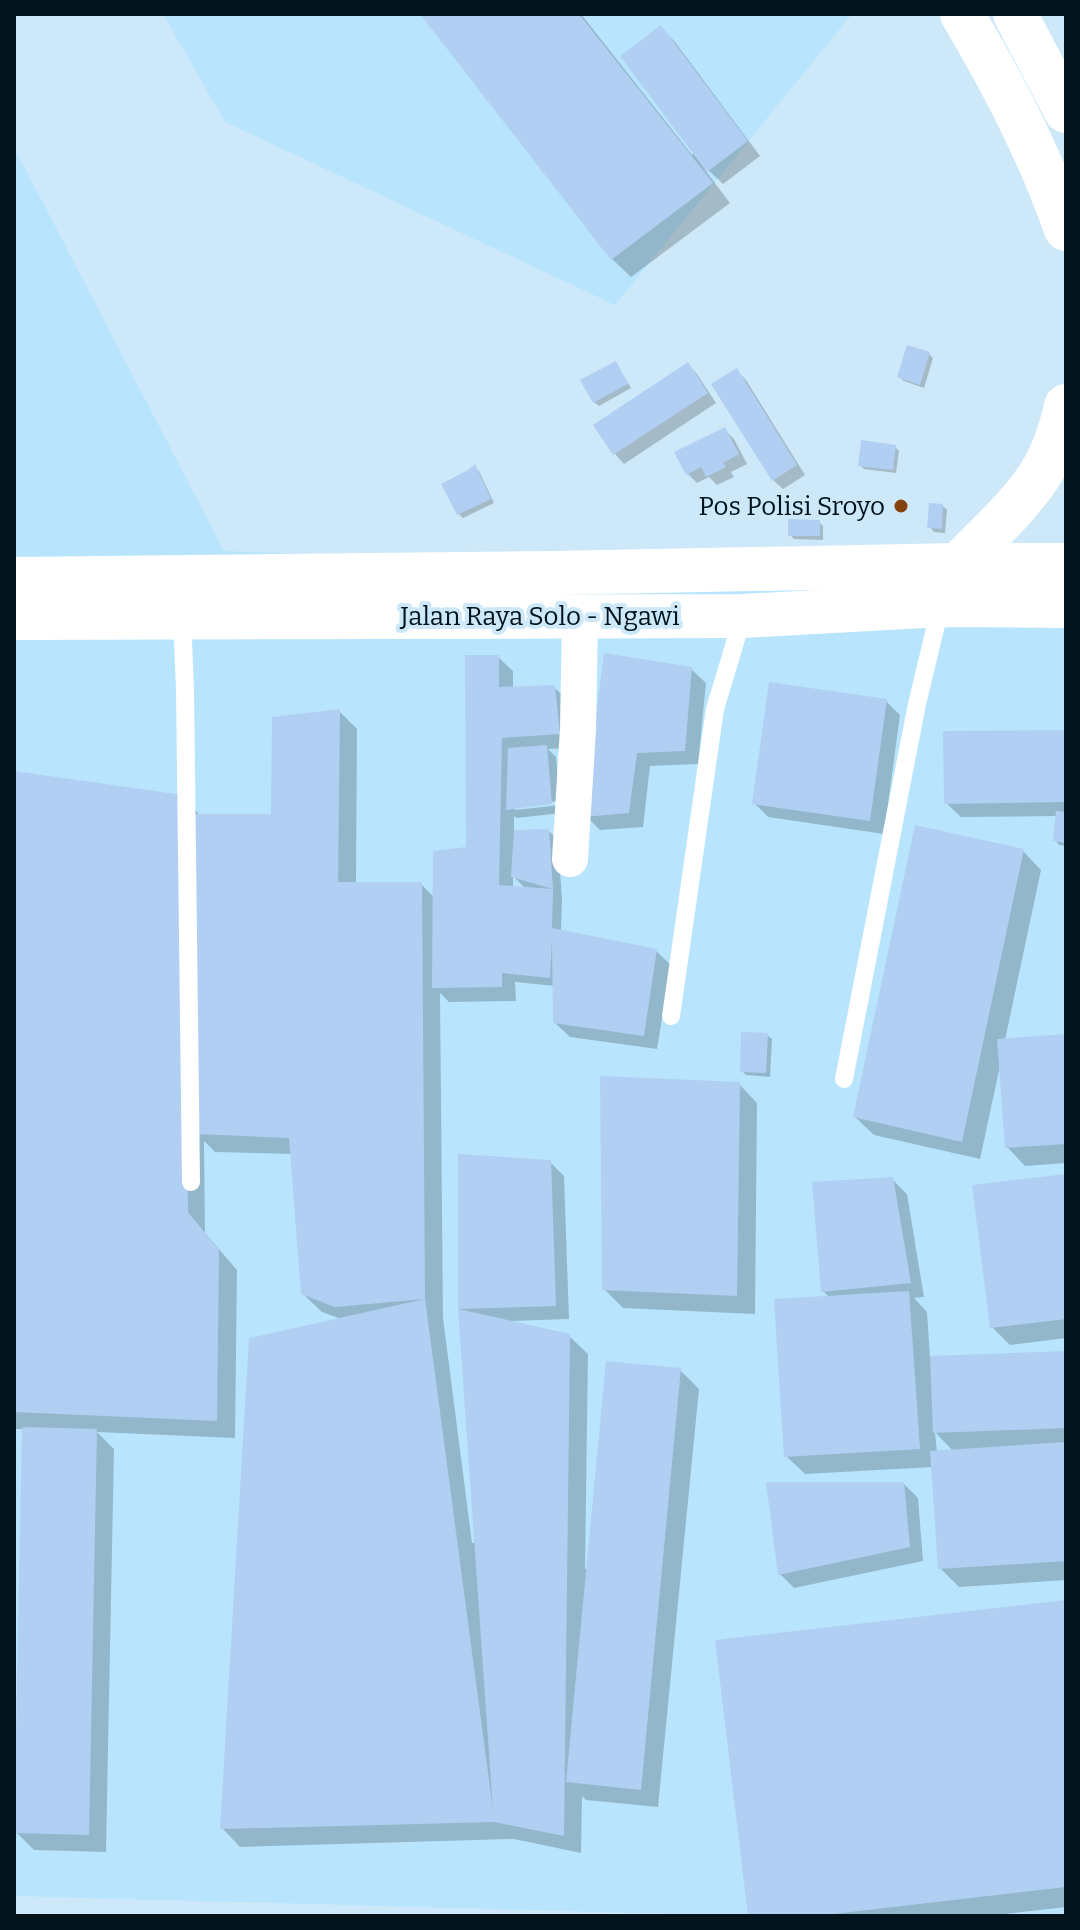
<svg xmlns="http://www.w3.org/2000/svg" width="1080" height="1930" viewBox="0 0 1080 1930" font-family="Bitter,serif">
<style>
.built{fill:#b8e5fd}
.shadow{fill:#0003;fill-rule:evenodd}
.building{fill:#b1cff3}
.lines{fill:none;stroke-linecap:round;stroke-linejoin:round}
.lane{stroke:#fff;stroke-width:18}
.street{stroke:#fff;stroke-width:36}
.highway{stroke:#fff;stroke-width:44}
.poi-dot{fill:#84420e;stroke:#cde9f9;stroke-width:3}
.labels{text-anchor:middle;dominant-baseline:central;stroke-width:8;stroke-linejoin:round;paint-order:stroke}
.poi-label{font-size:26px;fill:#02131c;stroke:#cde9f9;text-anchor:end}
.street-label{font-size:26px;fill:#02131c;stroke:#cde9f9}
</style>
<rect width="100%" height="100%" fill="#cde9f9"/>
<!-- built -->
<g class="built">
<path d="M163,14H852L615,305L225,122Z"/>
<path d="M14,147L224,551L1066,581V1916H744L14,1896Z"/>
</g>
<!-- shadow -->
<g class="shadow">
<path d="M422,14H581L692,155L695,153L661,27L675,42L760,156L723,184L707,169L705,170L730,203L631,277L612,259Z"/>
<path d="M929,354L933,358L924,388L904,381L899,377Z"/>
<path d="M688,365L697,374L716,403L624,464L615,454L596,425Z"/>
<path d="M619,368L631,388L599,406L594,402Z"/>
<path d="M736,370L746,380L805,475L783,489L773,480Z"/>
<path d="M724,429L734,439L747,464L731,472L734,477L717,485L709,477L697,483L687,473Z"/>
<path d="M895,447L899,451L896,473L864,469L860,465Z"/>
<path d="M475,467L479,471L494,503L463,518L459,514Z"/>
<path d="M943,506L947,510L945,533L934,532L930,527Z"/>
<path d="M819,522L823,526V540L794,539L790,535Z"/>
<path d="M498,657L513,671V689L554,687L568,701L573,748L548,749L556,757L560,801L515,806V810L560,805L561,813L517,818L514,816V832L549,831L558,840L562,900L561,932L656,951L671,965L657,1049L570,1037L555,1023V986L515,982L516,1001L449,1002L440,993L443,1318L472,1543L476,1542L460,1308L550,1162L564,1176L569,1319L510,1321L569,1336L588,1354L585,1569H588L680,1370L699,1389L658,1807L586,1800L582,1796L581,1853L514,1839L240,1847L222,1828L341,1319L322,1312L303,1294L292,1154L215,1152L204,1141L205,1233L237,1270L235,1438L97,1432L114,1449L106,1852L34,1850L16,1832L24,1429H16L14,1427V773L182,797L201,816H273L339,711L357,729L356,884H421L435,898L468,848ZM513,876L526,889L513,888Z"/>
<path d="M691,669L706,683L698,764L650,766L643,827L600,830L586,816Z"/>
<path d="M886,701L900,715L884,834L768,817L754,803Z"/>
<path d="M1066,732V846L1059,845L1055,840L1058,816L961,817L946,803Z"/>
<path d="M1023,851L1041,870L1005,1040L1066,1036V1163L1025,1166L1007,1147L1000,1066L980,1159L874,1135L855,1117Z"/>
<path d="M767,1035L772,1039L770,1077L746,1075L742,1071Z"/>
<path d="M739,1084L757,1103L755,1314L623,1308L604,1289Z"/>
<path d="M1066,1176V1338L1010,1345L992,1327Z"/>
<path d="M892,1179L907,1194L924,1297L914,1298L927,1312L930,1358L1066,1353V1580L959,1587L940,1568L933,1467L805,1474L786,1456L830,1298L823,1291ZM935,1432L954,1452L937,1453Z"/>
<path d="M904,1484L918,1498L923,1561L794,1588L780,1574Z"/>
<path d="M1066,1602V1907L989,1916H750Z"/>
</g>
<!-- building -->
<g class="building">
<path d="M420,14H579L713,183L611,260Z"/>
<path d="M661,25L748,141L707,172L620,56Z"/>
<path d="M907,345L930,352L920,385L897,377Z"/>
<path d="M616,361L628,384L593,403L580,380Z"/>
<path d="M688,362L708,393L613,455L593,425Z"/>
<path d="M737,368L797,465L772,481L711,384Z"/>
<path d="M725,427L739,454L723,463L726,467L706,477L701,467L686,475L674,452Z"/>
<path d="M861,440L896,445L893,470L858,466Z"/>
<path d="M475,464L491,499L457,515L441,484L468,470Z"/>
<path d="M929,503L943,504L942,529L927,528Z"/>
<path d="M788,519L820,520V536H788Z"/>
<path d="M604,653L692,667L685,751L637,753L629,813L583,817Z"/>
<path d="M465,655H499V687L555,685L560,734L502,738L499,885L553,889L511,877L514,830L549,829L553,889L552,928L657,949L644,1036L553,1023L552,940L550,978L502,973V987L432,988L433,851L466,847Z"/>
<path d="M769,682L887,699L870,821L752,804Z"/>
<path d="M340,709L338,882H422L425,1299L335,1307L301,1294L289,1138L195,1134L194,814H271L272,717Z"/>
<path d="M1066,730V802L944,804L943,731Z"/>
<path d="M547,745L552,804L506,810L508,748Z"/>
<path d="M14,771L183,795L188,1212L219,1250L217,1421L14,1412Z"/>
<path d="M1056,811L1066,812V843L1053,841Z"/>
<path d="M915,825L1024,849L962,1142L853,1117Z"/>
<path d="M741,1032L768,1033L766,1073L740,1072Z"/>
<path d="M1066,1034V1144L1005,1148L997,1039Z"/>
<path d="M600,1076L740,1082L737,1296L602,1290Z"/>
<path d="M458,1154L551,1160L556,1306L458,1309Z"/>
<path d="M1066,1174V1319L990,1328L972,1185Z"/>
<path d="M893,1177L911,1283L821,1292L812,1182Z"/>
<path d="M909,1291L920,1449L784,1457L774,1299Z"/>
<path d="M425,1299L493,1810L458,1309L570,1334L564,1836L494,1822L220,1829L249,1338Z"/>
<path d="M1066,1351V1428L933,1433L930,1356Z"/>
<path d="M606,1361L681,1368L641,1790L566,1782Z"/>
<path d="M22,1427L97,1429L89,1835L14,1833Z"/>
<path d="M1066,1442V1561L938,1569L930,1451Z"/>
<path d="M766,1482H904L910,1547L778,1575Z"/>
<path d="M1066,1600V1887L816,1916H748L715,1640Z"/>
</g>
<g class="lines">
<!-- lane -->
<g class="lane">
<path d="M182,617L185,689L191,1182"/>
<path d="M671,1016L715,709L743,616"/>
<path d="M844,1079L917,704L941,604"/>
</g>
<!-- street -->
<path class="street" d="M570,859L578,729L580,617"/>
<!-- highway -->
<g class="highway">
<path d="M962,14C1003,84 1039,152 1066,229"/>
<path d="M1015,14L1066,111"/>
<path d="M958,565C985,537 1017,509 1039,476C1052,456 1061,429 1066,406"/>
<path d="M14,579L555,573L958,565H1066"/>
<path d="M14,618L743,616L941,605L1066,606"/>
</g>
</g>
<!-- markers -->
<circle class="poi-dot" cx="901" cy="506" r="8"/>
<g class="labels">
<!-- poi labels -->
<g class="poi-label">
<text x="885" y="506">Pos Polisi Sroyo</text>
</g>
<!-- street labels -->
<g class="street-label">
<text x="540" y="616">Jalan Raya Solo - Ngawi</text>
</g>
</g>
<!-- border -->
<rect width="1080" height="1930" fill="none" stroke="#02131c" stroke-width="32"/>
</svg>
